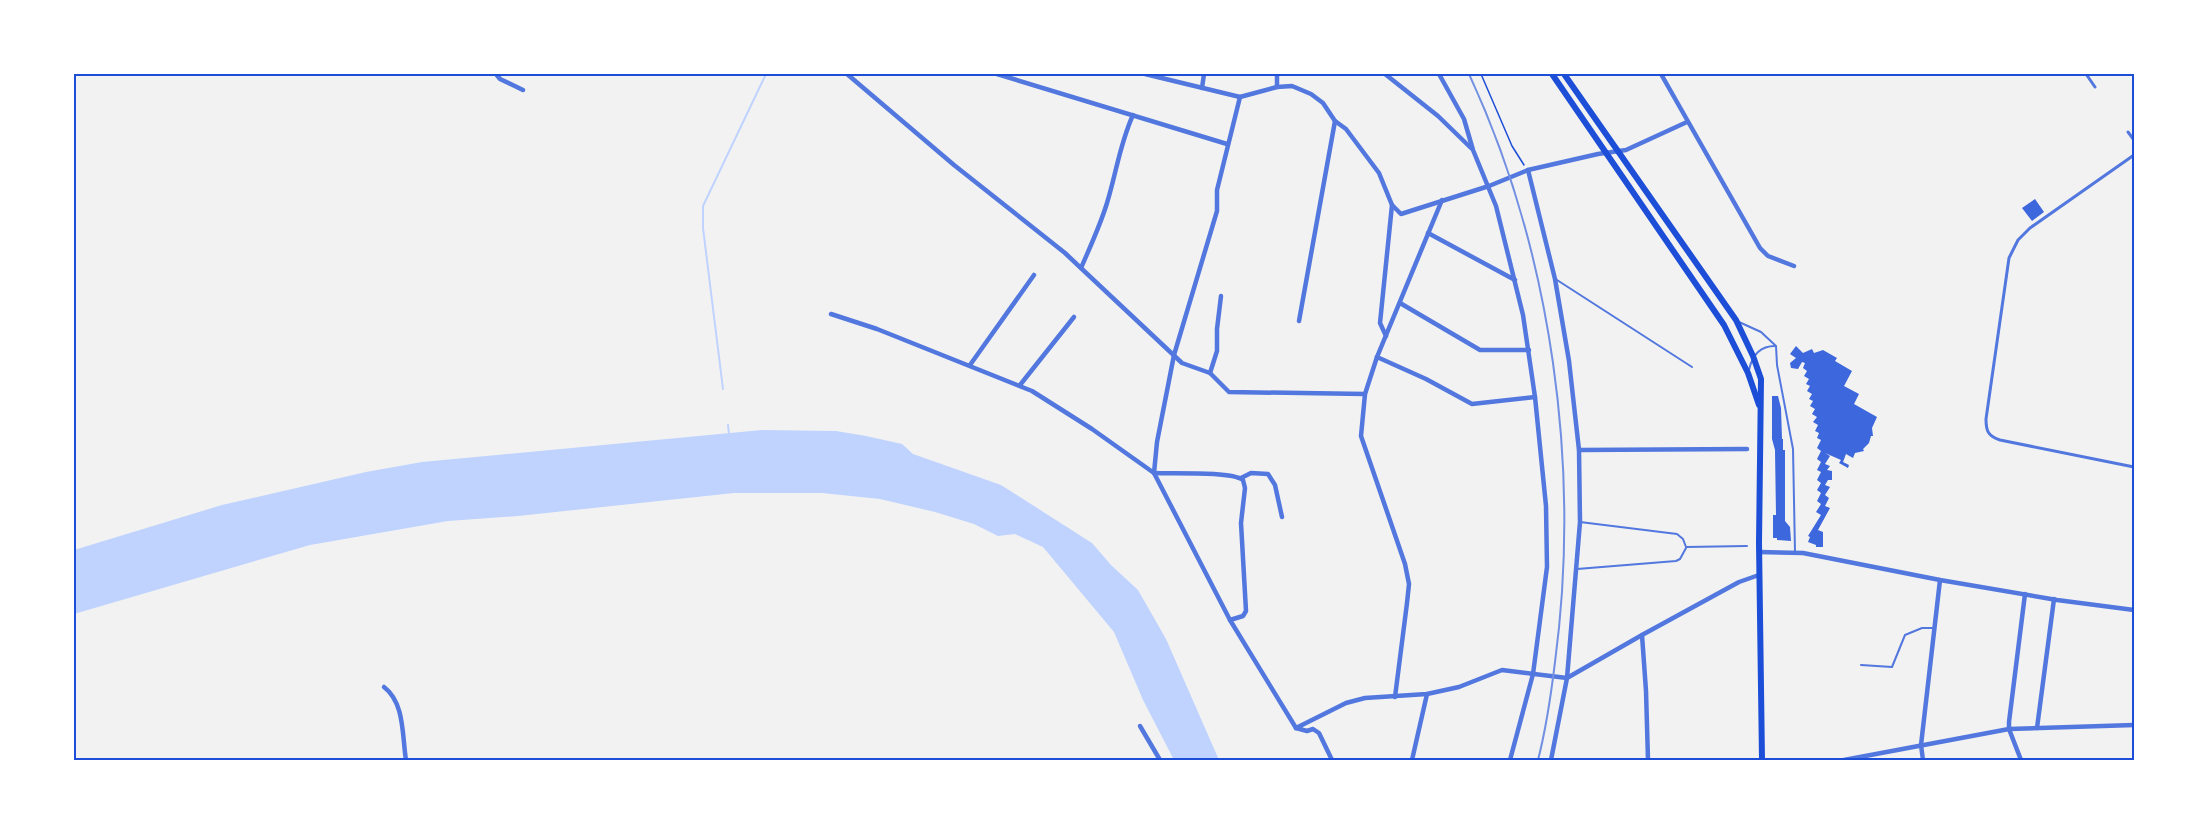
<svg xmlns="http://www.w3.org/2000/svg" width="2208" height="834" viewBox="0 0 2208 834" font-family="'Alegreya Sans',sans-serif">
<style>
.water{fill:#bfd3fe}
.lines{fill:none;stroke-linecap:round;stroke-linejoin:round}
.stream{stroke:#bfd3fe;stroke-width:2}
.building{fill:#3d67dc}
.path{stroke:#1d4ed8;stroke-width:1.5}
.service{stroke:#5277de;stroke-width:2}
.pedestrian{stroke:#5277de;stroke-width:3}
.minor{stroke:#5277de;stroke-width:4.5}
.secondary{stroke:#1d4ed8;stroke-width:6}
.rail{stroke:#7290e2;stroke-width:2}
.neatline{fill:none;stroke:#1d4ed8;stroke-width:2}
</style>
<rect width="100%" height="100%" fill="#f2f2f2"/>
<!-- water -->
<path class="water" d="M762,430L836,431L866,436L902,444L913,454L1001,485L1092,543L1111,565L1138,590L1166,639L1219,760H1174L1143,700L1114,632L1043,547L1015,534L998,536L974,524L935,512L880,499L822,493H734L518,516L448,521L310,545L74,614V550L222,505L366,472L422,462Z"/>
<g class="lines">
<!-- stream -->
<g class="stream">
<path d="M723,389L703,228V206L766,74"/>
<path d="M728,425L729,434"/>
</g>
</g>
<!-- building -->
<g class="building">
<path d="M2035,199L2044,212L2032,221L2022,208Z"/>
<path d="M1796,346L1803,353L1812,349L1814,353L1823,350L1837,358L1835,361L1852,371L1844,386L1859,394L1854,404L1877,417L1872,428L1873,436H1871L1869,443L1863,449L1864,451L1855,453L1853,458L1846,454L1843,462L1849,465L1848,468L1839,463L1841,460L1825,453L1830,456L1825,464L1830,466L1827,470L1832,471V480H1828L1825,485L1830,487L1825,495L1829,498L1825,506L1830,508L1818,530L1823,532V547H1816V545L1808,542L1810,537L1808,536L1821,515L1816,512L1821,504L1817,501L1821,493L1817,490L1821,483L1817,480L1821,472L1817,470L1821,462L1817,459L1821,451L1817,448L1821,440L1817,438L1819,433L1815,431L1818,425L1813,422L1817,417L1812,414L1815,409L1810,406L1813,401L1809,399L1812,394L1807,391L1810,386L1806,384L1809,379L1804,376L1807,371L1803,368L1805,363L1802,362L1798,369L1791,368L1790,363L1796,358L1790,354Z"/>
<path d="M1772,396H1778L1781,408L1782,439H1783V450H1785V521L1790,527L1791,541L1777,540V538H1773V515H1776L1775,450L1772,439Z"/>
</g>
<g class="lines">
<!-- path -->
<path class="path" d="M1481,74L1512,146L1524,165"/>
<!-- service -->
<g class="service">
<path d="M1557,280L1692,367"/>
<path d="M1739,322L1761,332L1776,346L1777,365L1793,449L1795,552"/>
<path d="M1749,370C1752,356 1759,346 1775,346"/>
<path d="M1580,522L1677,534L1683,539L1686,547L1747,546"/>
<path d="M1577,569L1676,561L1680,559L1686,548"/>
<path d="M1861,665L1892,667L1905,635L1922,628H1934"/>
</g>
<!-- pedestrian -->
<g class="pedestrian">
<path d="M2086,74L2095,87"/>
<path d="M2128,132L2134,140"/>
<path d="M2134,155L2030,228L2018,240L2009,258L1986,419C1986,431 1988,436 2000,440L2134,467"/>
</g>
<!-- minor -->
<g class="minor">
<path d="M496,74L500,79L523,90"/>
<path d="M847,74L954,165L1065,253L1182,363L1210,373L1229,392L1365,394"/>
<path d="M997,74L1227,144"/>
<path d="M1145,74L1240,97"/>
<path d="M1385,74L1438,116L1471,148"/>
<path d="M1439,74L1464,119L1473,150L1496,206L1523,315L1535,397L1546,506L1547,567L1533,674L1510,760"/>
<path d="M1661,74L1760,248L1768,256L1794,266"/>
<path d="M1277,87V74"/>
<path d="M1202,88L1204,74"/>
<path d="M1240,97L1217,190V211L1174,355L1157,442L1154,473L1230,620L1296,728"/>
<path d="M1240,97L1277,87L1292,86L1311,94L1323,103L1335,121L1346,129L1379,173L1392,205L1401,214L1489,186L1528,170L1598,154L1626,150L1687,122"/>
<path d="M1528,170L1555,279L1569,361L1579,450L1580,522L1567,678L1551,760"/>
<path d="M1428,233L1515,280"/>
<path d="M1081,268C1090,247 1100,226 1107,203C1116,174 1120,143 1133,115"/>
<path d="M1400,303L1480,350H1529"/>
<path d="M831,314L877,329L1032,391L1092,429L1154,473"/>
<path d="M1299,321L1335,121"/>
<path d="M1386,336L1380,323L1392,205"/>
<path d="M1377,357L1426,379L1472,404L1535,397"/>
<path d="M970,365L1034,275"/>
<path d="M1210,373L1217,351V329L1221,296"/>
<path d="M1020,385L1074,317"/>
<path d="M1579,450L1747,449"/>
<path d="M1154,473C1172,474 1230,471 1243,480L1245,488L1241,523L1246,611L1243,616L1230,620"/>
<path d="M1241,478L1251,473L1268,474L1275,485L1282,517"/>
<path d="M1759,552L1803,553L1940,580L2057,600L2134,610"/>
<path d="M1642,635L1646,691L1648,760"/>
<path d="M384,687C405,703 402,736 406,760"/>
<path d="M1395,697L1407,603L1409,584L1405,564L1361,436L1365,394L1377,357L1442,200"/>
<path d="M1140,726L1160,760"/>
<path d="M1296,728L1346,703L1365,698L1427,694L1459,687L1502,670L1567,678L1642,635L1739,582L1759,575"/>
<path d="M1296,728L1307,731L1313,729L1319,733L1332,760"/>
<path d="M2037,728L2054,599"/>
<path d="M1412,760L1427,694"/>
<path d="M1844,760L2009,729L2134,725"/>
<path d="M1923,760L1921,745L1940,580"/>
<path d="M2021,760L2009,729V722L2025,594"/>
</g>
<!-- secondary -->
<g class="secondary">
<path d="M1552,74L1724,325L1748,373L1759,405"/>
<path d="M1564,74L1736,320L1753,356L1761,379L1759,543L1762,760"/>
</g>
<!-- rail -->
<path class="rail" d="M1469,74C1552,253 1581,467 1555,662C1551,695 1546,729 1538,760"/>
</g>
<!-- border -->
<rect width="2208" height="834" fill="none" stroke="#ffffff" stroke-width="150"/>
<rect x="75" y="75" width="2058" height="684" class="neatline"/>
</svg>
